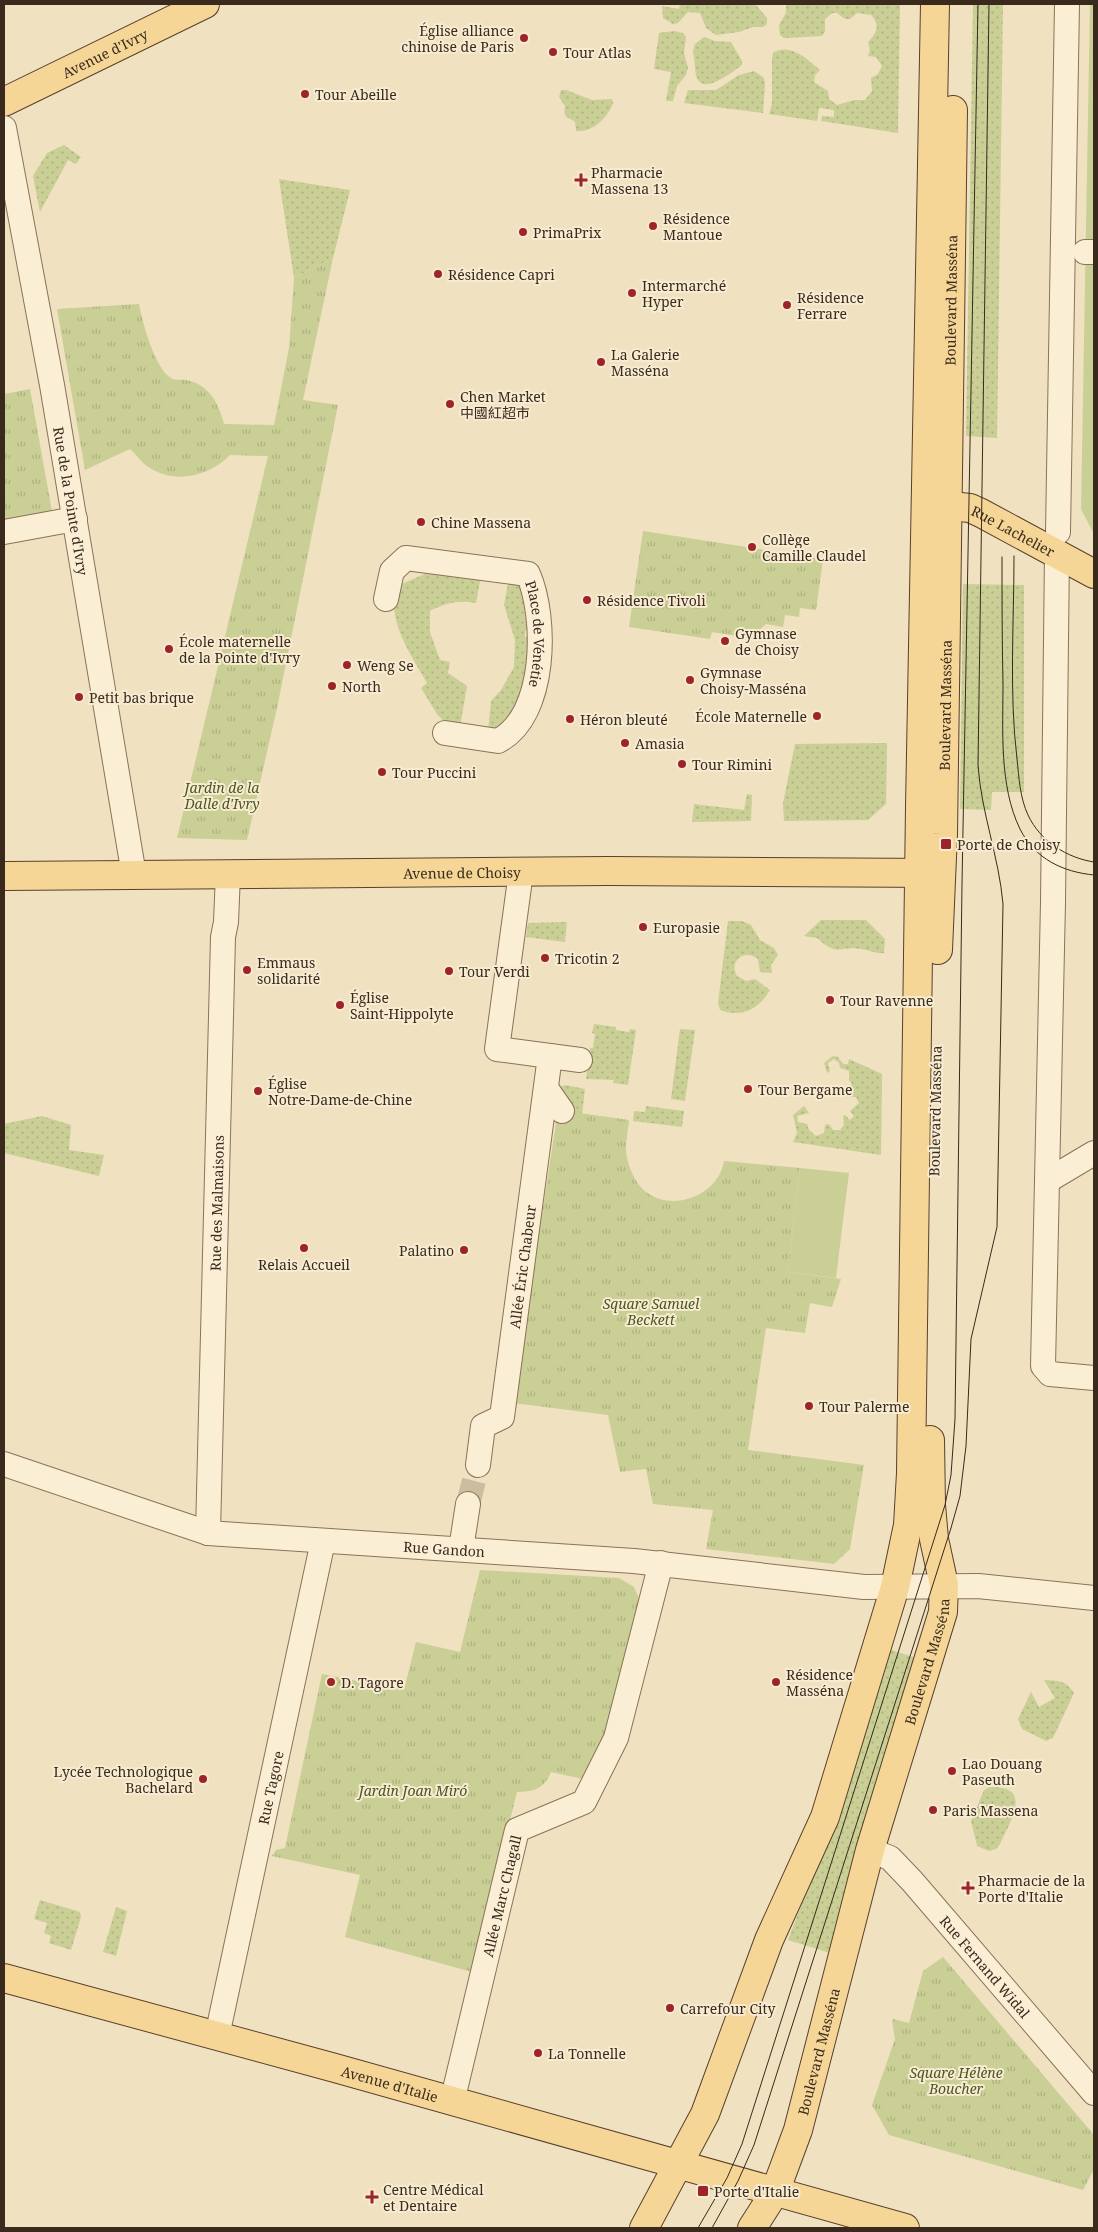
<svg xmlns="http://www.w3.org/2000/svg" width="1098" height="2232" viewBox="0 0 1098 2232" font-family="'Noto Serif','Noto Sans SC',serif">
<style>
.grass{fill:url(#grass-dots)}
.park{fill:url(#park-tufts)}
.pitch{fill:#c9cf95}
.lines{fill:none;stroke-linecap:round;stroke-linejoin:round}
.minor-tunnel{stroke:#ccbca0;stroke-width:24;stroke-dasharray:24 12;stroke-linecap:butt}
.minor-casing{stroke:#8b7258;stroke-width:26}
.major-casing{stroke:#58402c;stroke-width:30}
.minor{stroke:#faeed5;stroke-width:24}
.major{stroke:#f5d697;stroke-width:28}
.tram{stroke:#3a2a1d;stroke-width:1}
.poi-dot{fill:#9d2529;stroke:#f7ebd1;stroke-width:2}
.labels{text-anchor:middle;dominant-baseline:central;stroke-width:4;stroke-linejoin:round;paint-order:stroke}
.poi-label{font-size:14px;fill:#3a2a1d;stroke:#f7ebd1;text-anchor:start}
.street-label{font-size:14px;fill:#3a2a1d;stroke:#f7ebd1}
.park-label{font-size:14px;font-style:italic;fill:#4b5722;stroke:#f7ebd1}
</style>
<defs>
<pattern id="grass-dots" width="8" height="8" patternUnits="userSpaceOnUse" patternTransform="scale(1.25)"><rect width="8" height="8" fill="#c9cf95"/><path d="M2 2h.1M6 6h.1" fill="none" stroke="#adb280" stroke-width="1.8" stroke-linecap="round"/></pattern>
<pattern id="park-tufts" width="24" height="20" patternUnits="userSpaceOnUse" patternTransform="scale(1.25)"><rect width="24" height="20" fill="#c9cf95"/><path d="M3 7l-1-3M5 7V3M7 7l1-3M15 17l-1-3M17 17v-4M19 17l1-3" fill="none" stroke="#adb280"/></pattern>
</defs>
<rect width="100%" height="100%" fill="#f0e1c1"/>
<!-- grass -->
<g class="grass">
<path d="M680,4H755L767,18V24L763,27H753L739,32L716,35L706,28L700,13L688,12L678,23L673,24L663,18L662,6L679,9Z"/>
<path d="M786,4L900,5L898,133L821,121L822,116L834,117V110L819,108L817,121L769,114L772,104V59L773,53C790,42 807,59 820,70L815,75L814,82L828,91L829,99L837,105L854,100H865L872,91L871,78L878,74L882,66L876,57L868,56L870,50L868,42C878,32 880,25 871,15L857,13L850,19H845L837,13H832L825,19V31L822,36L784,38L780,35L779,25L786,13Z"/>
<path d="M973,4H1003L997,438L966,436Z"/>
<path d="M674,31L683,33L686,37L684,53L688,68L686,75L677,86L673,101H666L671,72L654,69L659,33Z"/>
<path d="M704,37L715,41L731,42L742,61V65C729,74 696,102 695,67C695,58 691,52 695,44Z"/>
<path d="M754,71L764,78L765,84L763,113L684,103L688,90H716L739,75Z"/>
<path d="M561,90H566L592,100L612,99L613,103C608,117 593,133 576,131L575,122C567,116 563,118 565,106L559,97Z"/>
<path d="M64,145L81,157L76,164L68,160L40,212L33,176L47,153Z"/>
<path d="M279,179L350,190L333,258L294,278Z"/>
<path d="M429,572L481,576L476,603C458,600 446,603 430,611V632L440,660L450,662L448,673L467,686L460,727L447,725L437,714L421,688L427,683C410,653 394,632 393,596L402,584Z"/>
<path d="M509,578L517,580L524,601L529,630L525,631V637H530L527,689L498,733L488,731L491,701L501,690L514,667L515,640L504,605Z"/>
<path d="M963,584L1024,585V792H992L991,810L960,809Z"/>
<path d="M887,743L886,804L868,820L784,821L783,803L795,744Z"/>
<path d="M747,794L752,795L751,821L692,822L694,804L744,810Z"/>
<path d="M821,920H866L885,939L884,953C876,954 869,950 861,949C837,945 839,958 817,938L804,936Z"/>
<path d="M728,921H742L751,925L760,940L774,948L778,955L771,965L772,973L760,972L758,959C745,948 728,961 737,976L746,981L755,979L770,990C759,1009 742,1018 720,1010L718,1003Z"/>
<path d="M567,922L565,942L526,937L528,923Z"/>
<path d="M594,1024L616,1027V1030L629,1032L630,1029L636,1030L628,1085L613,1083L614,1080L586,1079L590,1048H593L595,1034L592,1033Z"/>
<path d="M680,1029L695,1030L685,1101L671,1099Z"/>
<path d="M833,1056L838,1057L843,1064H848L849,1059L882,1074L881,1155L793,1142L797,1133L793,1115L804,1106L809,1113L797,1116L798,1122L807,1124L809,1130L816,1136L824,1133L825,1125L829,1124L833,1130H840L844,1125L843,1116L845,1115L850,1120L854,1116L850,1111L859,1103L856,1097H847L846,1089L852,1084L849,1080V1071L840,1068L839,1063L834,1059L828,1063L830,1071L827,1073L824,1063Z"/>
<path d="M565,1085L585,1089L582,1114L568,1112L560,1087Z"/>
<path d="M646,1106L684,1111L682,1127L633,1121L634,1111L645,1112Z"/>
<path d="M42,1116L71,1125L69,1150L104,1155L99,1176L4,1153V1124Z"/>
<path d="M888,1649L920,1659L833,1954L788,1940L834,1819Z"/>
<path d="M1044,1680C1059,1681 1066,1680 1074,1693L1053,1738L1046,1741L1022,1729L1018,1719L1031,1692L1039,1707L1055,1698Z"/>
<path d="M990,1787C1035,1786 1009,1823 1000,1844L996,1849L989,1851L977,1846L971,1821L984,1790Z"/>
<path d="M40,1900L80,1912L81,1917L71,1950L49,1943L51,1936L44,1933L47,1923L34,1919Z"/>
<path d="M116,1907L127,1911L116,1956L103,1952Z"/>
</g>
<!-- park -->
<g class="park">
<path d="M333,258L303,400L338,405L277,708L247,840L177,838L268,456L230,455C209,477 173,485 147,466C140,461 136,454 130,449L85,470L57,309L139,304C142,321 155,369 171,378C175,381 181,379 186,380C209,384 219,404 224,424L274,425L289,348L294,278Z"/>
<path d="M30,389L53,517L4,526V394Z"/>
<path d="M643,531L823,559L816,610L800,608L799,617L785,615L783,627L766,624L750,638L712,632L710,639L629,627Z"/>
<path d="M558,1110L629,1120C628,1133 624,1146 627,1158C630,1171 637,1187 649,1194C677,1212 719,1193 724,1161L800,1168L788,1272L841,1279L832,1307L810,1303L805,1333L766,1328L748,1450L864,1465L850,1549L834,1564L706,1549L713,1510L653,1504L646,1469L620,1472L608,1415L513,1403Z"/>
<path d="M480,1570L619,1578L634,1587L640,1601L625,1670L603,1741L583,1779L551,1772C545,1788 534,1792 517,1792L472,1972L345,1937L360,1875L272,1856L276,1850L285,1848L322,1674L404,1690L416,1642L460,1652Z"/>
<path d="M943,1957L1094,2135V2169L1083,2190L889,2135L872,2105L895,2039L892,2021L893,2019L909,2023L923,1971Z"/>
</g>
<!-- pitch -->
<g class="pitch">
<path d="M1090,4H1094V534L1081,509Z"/>
<path d="M800,1168L849,1173L836,1278L788,1272Z"/>
</g>
<g class="lines">
<!-- minor-tunnel -->
<path class="minor-tunnel" d="M468,1504L478,1465"/>
<!-- minor casing -->
<g class="minor-casing">
<g id="minor">
<path id="s1" d="M4,128L52,385L134,875"/>
<path d="M1085,252H1094"/>
<path d="M4,532L75,519"/>
<path d="M1058,532L1067,4"/>
<path d="M1057,553L1053,902L1043,1366L1050,1374L1094,1378"/>
<path id="s2" d="M386,599L392,571L406,558L528,574C547,617 547,716 498,741L445,733"/>
<path d="M521,872L497,1049L580,1060"/>
<path d="M546,1088L562,1111"/>
<path d="M1047,1181L1094,1153"/>
<path id="s3" d="M4,1464L208,1533L634,1561L864,1587L978,1586L1094,1598"/>
<path id="s4" d="M478,1465L483,1426L502,1417L550,1056"/>
<path id="s5" d="M208,1533L223,937L226,922L228,874"/>
<path d="M461,1549L468,1504"/>
<path id="s6" d="M870,1850L890,1858L912,1881L1094,2093"/>
<path id="s7" d="M217,2036L323,1541"/>
<path id="s8" d="M452,2102L517,1830L584,1802L616,1738L661,1563"/>
</g>
</g>
<!-- major casing -->
<g class="major-casing">
<g id="major">
<path id="s9" d="M4,102L205,4"/>
<path id="s10" d="M930,504L970,508L981,513L1094,574"/>
<path id="s11" d="M4,876L609,871L938,873"/>
<path id="s12" d="M938,950L943,834L953,110"/>
<path id="s13" d="M4,1978L335,2068L905,2228"/>
<path d="M644,2228L705,2114L769,1940L825,1817L895,1587L908,1525L911,1473L920,807L935,4"/>
<path id="s14" d="M752,2228L775,2192L798,2130L870,1850L943,1612L944,1585L934,1539L931,1505L930,1440"/>
</g>
</g>
<!-- minor -->
<use href="#minor" class="minor"/>
<!-- major -->
<use href="#major" class="major"/>
<!-- tram -->
<g class="tram">
<path d="M1014,556C1014,624 1009,692 1017,759C1019,778 1020,798 1028,815C1040,841 1067,858 1094,862"/>
<path d="M1002,557C1002,599 1002,641 1003,683C1003,730 999,786 1020,829C1035,859 1063,872 1094,875"/>
<path d="M698,2228L727,2178L742,2144L945,1505L951,1475L955,1419L962,884L978,4"/>
<path d="M712,2228L738,2181L754,2145L951,1528L960,1496L966,1446L971,1339L997,1227L1003,904C999,857 981,812 978,765L989,4"/>
</g>
</g>
<!-- markers -->
<g class="poi-dot">
<circle cx="524" cy="38" r="5"/>
<circle cx="553" cy="52" r="5"/>
<circle cx="305" cy="94" r="5"/>
<path d="M578.5 172.5h5v5h5v5h-5v5h-5v-5h-5v-5h5z"/>
<circle cx="653" cy="226" r="5"/>
<circle cx="523" cy="232" r="5"/>
<circle cx="438" cy="274" r="5"/>
<circle cx="632" cy="293" r="5"/>
<circle cx="787" cy="305" r="5"/>
<circle cx="601" cy="362" r="5"/>
<circle cx="450" cy="404" r="5"/>
<circle cx="421" cy="522" r="5"/>
<circle cx="752" cy="547" r="5"/>
<circle cx="587" cy="600" r="5"/>
<circle cx="725" cy="641" r="5"/>
<circle cx="169" cy="649" r="5"/>
<circle cx="347" cy="665" r="5"/>
<circle cx="690" cy="680" r="5"/>
<circle cx="332" cy="686" r="5"/>
<circle cx="79" cy="697" r="5"/>
<circle cx="817" cy="716" r="5"/>
<circle cx="570" cy="719" r="5"/>
<circle cx="625" cy="743" r="5"/>
<circle cx="682" cy="764" r="5"/>
<circle cx="382" cy="772" r="5"/>
<rect x="940" y="838" width="12" height="12" rx="2.5"/>
<circle cx="643" cy="927" r="5"/>
<circle cx="545" cy="958" r="5"/>
<circle cx="247" cy="970" r="5"/>
<circle cx="449" cy="971" r="5"/>
<circle cx="830" cy="1000" r="5"/>
<circle cx="340" cy="1005" r="5"/>
<circle cx="748" cy="1089" r="5"/>
<circle cx="258" cy="1091" r="5"/>
<circle cx="304" cy="1248" r="5"/>
<circle cx="464" cy="1250" r="5"/>
<circle cx="809" cy="1406" r="5"/>
<circle cx="331" cy="1682" r="5"/>
<circle cx="776" cy="1682" r="5"/>
<circle cx="952" cy="1771" r="5"/>
<circle cx="203" cy="1779" r="5"/>
<circle cx="933" cy="1810" r="5"/>
<path d="M965.5 1880.5h5v5h5v5h-5v5h-5v-5h-5v-5h5z"/>
<circle cx="670" cy="2008" r="5"/>
<circle cx="538" cy="2053" r="5"/>
<rect x="697" y="2185" width="12" height="12" rx="2.5"/>
<path d="M369.5 2189.5h5v5h5v5h-5v5h-5v-5h-5v-5h5z"/>
</g>
<g class="labels">
<!-- poi labels -->
<g class="poi-label">
<text x="514" y="30" text-anchor="end">Église alliance<tspan x="514" dy="16">chinoise de Paris</tspan></text>
<text x="563" y="52">Tour Atlas</text>
<text x="315" y="94">Tour Abeille</text>
<text x="591" y="172">Pharmacie<tspan x="591" dy="16">Massena 13</tspan></text>
<text x="663" y="218">Résidence<tspan x="663" dy="16">Mantoue</tspan></text>
<text x="533" y="232">PrimaPrix</text>
<text x="448" y="274">Résidence Capri</text>
<text x="642" y="285">Intermarché<tspan x="642" dy="16">Hyper</tspan></text>
<text x="797" y="297">Résidence<tspan x="797" dy="16">Ferrare</tspan></text>
<text x="611" y="354">La Galerie<tspan x="611" dy="16">Masséna</tspan></text>
<text x="460" y="396">Chen Market<tspan x="460" dy="16">中國紅超市</tspan></text>
<text x="431" y="522">Chine Massena</text>
<text x="762" y="539">Collège<tspan x="762" dy="16">Camille Claudel</tspan></text>
<text x="597" y="600">Résidence Tivoli</text>
<text x="735" y="633">Gymnase<tspan x="735" dy="16">de Choisy</tspan></text>
<text x="179" y="641">École maternelle<tspan x="179" dy="16">de la Pointe d'Ivry</tspan></text>
<text x="357" y="665">Weng Se</text>
<text x="700" y="672">Gymnase<tspan x="700" dy="16">Choisy-Masséna</tspan></text>
<text x="342" y="686">North</text>
<text x="89" y="697">Petit bas brique</text>
<text x="807" y="716" text-anchor="end">École Maternelle</text>
<text x="580" y="719">Héron bleuté</text>
<text x="635" y="743">Amasia</text>
<text x="692" y="764">Tour Rimini</text>
<text x="392" y="772">Tour Puccini</text>
<text x="957" y="844">Porte de Choisy</text>
<text x="653" y="927">Europasie</text>
<text x="555" y="958">Tricotin 2</text>
<text x="257" y="962">Emmaus<tspan x="257" dy="16">solidarité</tspan></text>
<text x="459" y="971">Tour Verdi</text>
<text x="350" y="997">Église<tspan x="350" dy="16">Saint-Hippolyte</tspan></text>
<text x="840" y="1000">Tour Ravenne</text>
<text x="268" y="1083">Église<tspan x="268" dy="16">Notre-Dame-de-Chine</tspan></text>
<text x="758" y="1089">Tour Bergame</text>
<text x="454" y="1250" text-anchor="end">Palatino</text>
<text x="304" y="1264" text-anchor="middle">Relais Accueil</text>
<text x="819" y="1406">Tour Palerme</text>
<text x="786" y="1674">Résidence<tspan x="786" dy="16">Masséna</tspan></text>
<text x="341" y="1682">D. Tagore</text>
<text x="962" y="1763">Lao Douang<tspan x="962" dy="16">Paseuth</tspan></text>
<text x="193" y="1771" text-anchor="end">Lycée Technologique<tspan x="193" dy="16">Bachelard</tspan></text>
<text x="943" y="1810">Paris Massena</text>
<text x="978" y="1880">Pharmacie de la<tspan x="978" dy="16">Porte d'Italie</tspan></text>
<text x="680" y="2008">Carrefour City</text>
<text x="548" y="2053">La Tonnelle</text>
<text x="383" y="2189">Centre Médical<tspan x="383" dy="16">et Dentaire</tspan></text>
<text x="714" y="2191">Porte d'Italie</text>
</g>
<!-- street labels -->
<g class="street-label">
<text stroke="none"><textPath href="#s9" startOffset="112">Avenue d'Ivry</textPath></text>
<text stroke="none"><textPath href="#s12" startOffset="650">Boulevard Masséna</textPath></text>
<text stroke="none"><textPath href="#s1" startOffset="379">Rue de la Pointe d'Ivry</textPath></text>
<text stroke="none"><textPath href="#s10" startOffset="89">Rue Lachelier</textPath></text>
<text stroke="none"><textPath href="#s2" startOffset="232">Place de Vénétie</textPath></text>
<text stroke="none"><textPath href="#s12" startOffset="245">Boulevard Masséna</textPath></text>
<text stroke="none"><textPath href="#s11" startOffset="458">Avenue de Choisy</textPath></text>
<text transform="translate(935 1111) rotate(-89)">Boulevard Masséna</text>
<text stroke="none"><textPath href="#s5" startOffset="330">Rue des Malmaisons</textPath></text>
<text stroke="none"><textPath href="#s4" startOffset="212">Allée Éric Chabeur</textPath></text>
<text stroke="none"><textPath href="#s3" startOffset="452">Rue Gandon</textPath></text>
<text stroke="none"><textPath href="#s14" startOffset="595">Boulevard Masséna</textPath></text>
<text stroke="none"><textPath href="#s7" startOffset="254">Rue Tagore</textPath></text>
<text stroke="none"><textPath href="#s8" startOffset="212">Allée Marc Chagall</textPath></text>
<text stroke="none"><textPath href="#s6" startOffset="166">Rue Fernand Widal</textPath></text>
<text stroke="none"><textPath href="#s14" startOffset="190">Boulevard Masséna</textPath></text>
<text stroke="none"><textPath href="#s13" startOffset="400">Avenue d'Italie</textPath></text>
</g>
<!-- park labels -->
<g class="park-label">
<text x="222" y="787">Jardin de la<tspan x="222" dy="16">Dalle d'Ivry</tspan></text>
<text x="651" y="1303">Square Samuel<tspan x="651" dy="16">Beckett</tspan></text>
<text x="413" y="1790">Jardin Joan Miró</text>
<text x="956" y="2072">Square Hélène<tspan x="956" dy="16">Boucher</tspan></text>
</g>
</g>
<!-- border -->
<rect width="1098" height="2232" fill="none" stroke="#3a2a1d" stroke-width="10"/>
</svg>
